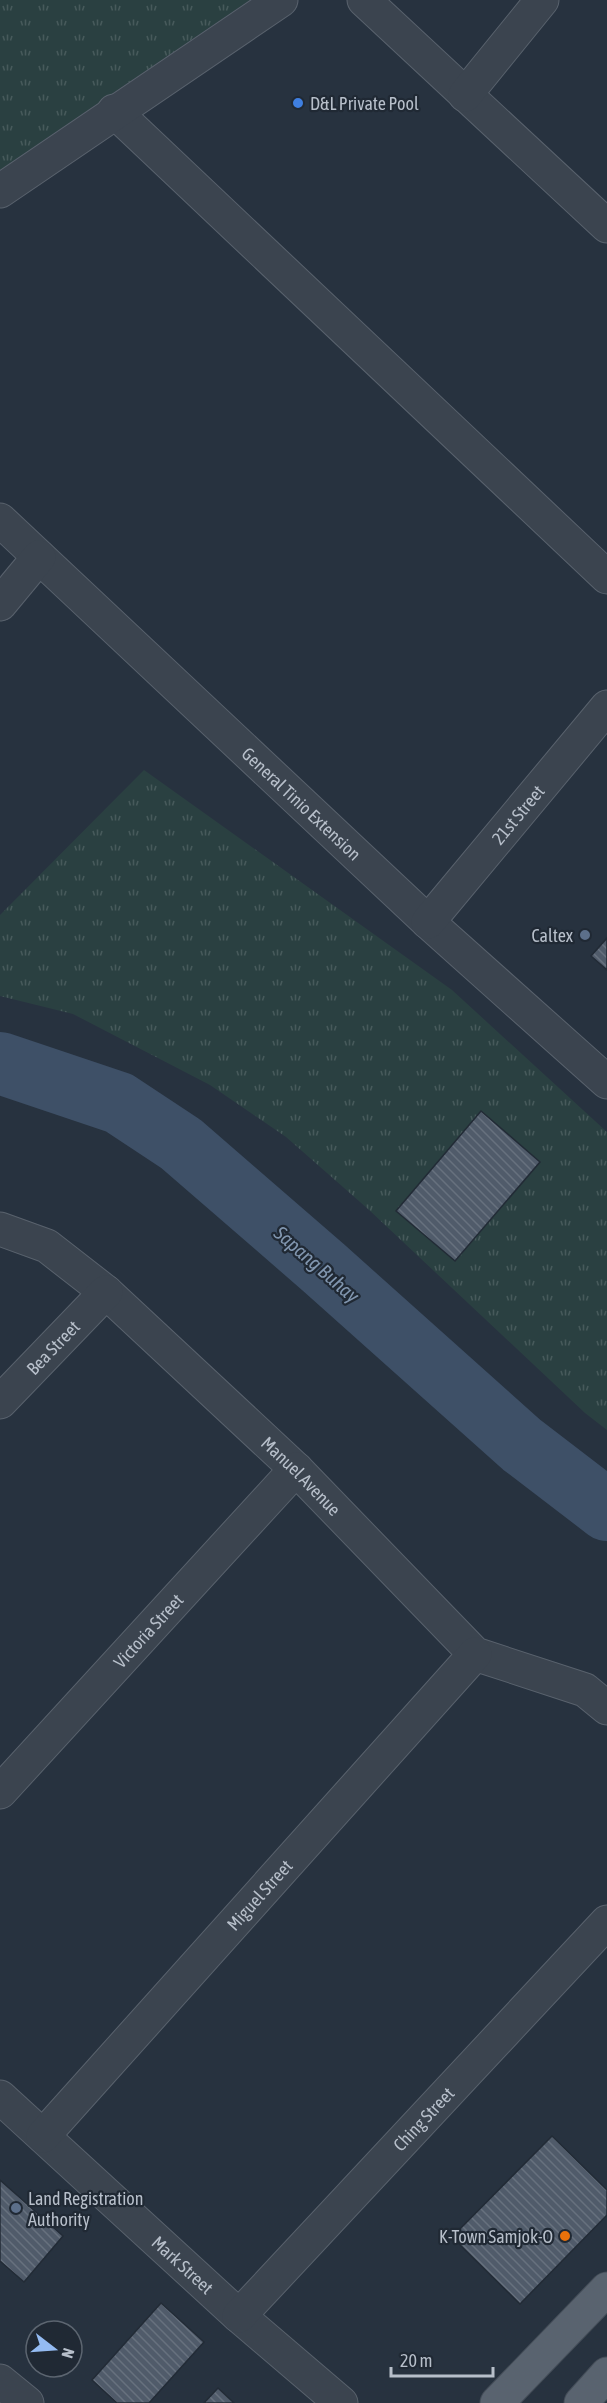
<svg xmlns="http://www.w3.org/2000/svg" width="607" height="2403" viewBox="0 0 607 2403" font-family="'Asap Condensed',sans-serif">
<style>
.grass{fill:url(#grass-tufts)}
.lines{fill:none;stroke-linecap:round;stroke-linejoin:round}
.river{stroke:#3e5067;stroke-width:62}
.building{fill:url(#building-back-hatch);stroke:#222b36;stroke-width:1.5}
.minor-casing{stroke:#59626d;stroke-width:35}
.major-casing{stroke:#444d58;stroke-width:35}
.minor{stroke:#3b444f;stroke-width:33}
.major{stroke:#59636f;stroke-width:33}
.shop-dot{fill:#3f7fe0;stroke:#202934;stroke-width:2}
.service-dot{fill:#5c6f8a;stroke:#202934;stroke-width:2}
.food-dot{fill:#e8710a;stroke:#202934;stroke-width:2}
.labels{text-anchor:middle;dominant-baseline:central;stroke-width:4.5;stroke-linejoin:round;paint-order:stroke}
.poi-label{font-size:18px;fill:#b7bfca;stroke:#202934;text-anchor:start}
.street-label{font-size:18px;fill:#b7bfca;stroke:#202934}
.water-label{font-size:20px;font-style:italic;fill:#8196af;stroke:#202934}
</style>
<defs>
<pattern id="grass-tufts" width="24" height="20" patternUnits="userSpaceOnUse" patternTransform="scale(1.5)"><rect width="24" height="20" fill="#2a4041"/><path d="M3 7l-1-3M5 7V3M7 7l1-3M15 17l-1-3M17 17v-4M19 17l1-3" fill="none" stroke="#475a5b"/></pattern>
<pattern id="building-back-hatch" width="6" height="6" patternUnits="userSpaceOnUse" patternTransform="scale(1.5)"><rect width="6" height="6" fill="#505b6a"/><path d="M-1 5l2 2M0 0l6 6M5-1l2 2" fill="none" stroke="#67717e"/></pattern>
</defs>
<rect width="100%" height="100%" fill="#27323f"/>
<!-- grass -->
<g class="grass">
<path d="M0,0H250L0,170Z"/>
<path d="M144,770L452,990L607,1132V1430L585,1413L368,1209L286,1137L210,1085L73,1014L0,996V915Z"/>
</g>
<g class="lines">
<!-- river -->
<path class="river" d="M0,1063L119,1103L181,1144L324,1268L522,1445L607,1510"/>
</g>
<!-- building -->
<g class="building">
<path d="M607,938V970L591,956Z"/>
<path d="M481,1111L540,1162L455,1261L396,1211Z"/>
<path d="M552,2136L607,2190V2215L520,2304L452,2237Z"/>
<path d="M0,2180L63,2236L24,2282L0,2261Z"/>
<path d="M161,2303L204,2342L149,2403H117L92,2380Z"/>
<path d="M218,2388L234,2403H204Z"/>
</g>
<g class="lines">
<!-- minor casing -->
<g class="minor-casing">
<g id="minor">
<path d="M364,0L607,226"/>
<path d="M465,95L542,0"/>
<path d="M114,111L607,577"/>
<path d="M0,191L281,0"/>
<path id="s1" d="M0,520L428,922L607,1082"/>
<path d="M0,604L39,557"/>
<path id="s2" d="M428,922L607,707"/>
<path id="s3" d="M0,1229L47,1246L106,1292L296,1469L475,1654L585,1690L607,1708"/>
<path id="s4" d="M0,1402L106,1292"/>
<path id="s5" d="M0,1792L296,1469"/>
<path id="s6" d="M0,2097L239,2316L341,2403"/>
<path id="s7" d="M43,2136L475,1654"/>
<path id="s8" d="M239,2316L607,1922"/>
<path d="M0,2381L27,2403"/>
</g>
</g>
<!-- major casing -->
<g class="major-casing">
<g id="major">
<path d="M497,2403L607,2289"/>
<path d="M581,2403L607,2374"/>
</g>
</g>
<!-- minor -->
<use href="#minor" class="minor"/>
<!-- major -->
<use href="#major" class="major"/>
</g>
<!-- markers -->
<circle class="shop-dot" cx="298" cy="103" r="6"/>
<g class="service-dot">
<circle cx="585" cy="935" r="6"/>
<circle cx="16" cy="2208" r="6"/>
</g>
<circle class="food-dot" cx="565" cy="2236" r="6"/>
<g class="labels">
<!-- poi labels -->
<g class="poi-label">
<text x="310" y="103">D&amp;L Private Pool</text>
<text x="573" y="935" text-anchor="end">Caltex</text>
<text x="28" y="2198">Land Registration<tspan x="28" dy="21">Authority</tspan></text>
<text x="553" y="2236" text-anchor="end">K-Town Samjok-O</text>
</g>
<!-- street labels -->
<g class="street-label">
<text stroke="none"><textPath href="#s1" startOffset="414">General Tinio Extension</textPath></text>
<text stroke="none"><textPath href="#s2" startOffset="140">21st Street</textPath></text>
<text stroke="none"><textPath href="#s4" startOffset="76">Bea Street</textPath></text>
<text stroke="none"><textPath href="#s3" startOffset="393">Manuel Avenue</textPath></text>
<text stroke="none"><textPath href="#s5" startOffset="219">Victoria Street</textPath></text>
<text stroke="none"><textPath href="#s7" startOffset="324">Miguel Street</textPath></text>
<text stroke="none"><textPath href="#s8" startOffset="270">Ching Street</textPath></text>
<text stroke="none"><textPath href="#s6" startOffset="248">Mark Street</textPath></text>
</g>
<!-- water labels -->
<g class="water-label">
<text transform="translate(317 1264) rotate(41)">Sapang Buhay</text>
</g>
</g>
<!-- north arrow -->
<g transform="translate(54 2349) rotate(107)"><circle r="28" fill="#202934" stroke="#5c6570" stroke-width="1.5"/>
<path d="M0-4.5L10 22L0 15L-10 22Z" fill="#94bbf2"/>
<text y="-9" font-size="16" font-weight="bold" text-anchor="middle" fill="#b7bfca">N</text>
</g>
<!-- scale -->
<path d="M391 2367v9h102v-9" fill="none" stroke="#b7bfca" stroke-width="3"/>
<text x="400" y="2367" font-size="18" fill="#b7bfca" stroke="#202934" stroke-width="4.5" paint-order="stroke">20 m</text>
</svg>
